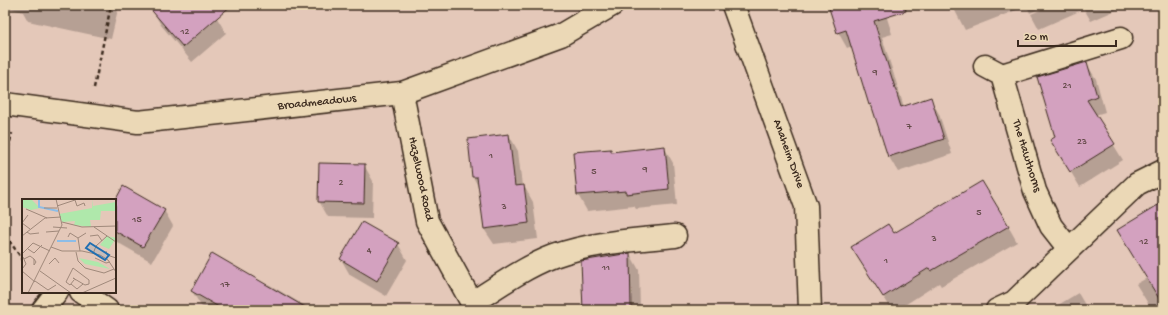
<svg xmlns="http://www.w3.org/2000/svg" width="1168" height="315" viewBox="0 0 1168 315" font-family="'Gochi Hand',sans-serif">
<style>
.shadow{fill:#0003}
.building{fill:#d3a1bf;stroke:#3b2a1e}
.lines{fill:none;stroke-linecap:round;stroke-linejoin:round}
.minor-casing{stroke:#3b2a1e;stroke-width:25}
.path{stroke:#3b2a1e;stroke-width:2.5;stroke-dasharray:4 3;stroke-linecap:butt}
.minor{stroke:#ebd8b6;stroke-width:22}
.labels{text-anchor:middle;dominant-baseline:central;stroke-width:3;stroke-linejoin:round;paint-order:stroke}
.number-label{font-size:10px;fill:#614846}
.street-label{font-size:12px;fill:#3b2a1e;stroke:#ebd8b6}
.inset-river{fill:none;stroke:#8cbde8;stroke-width:2}
.inset-road{fill:none;stroke:#a0897b;stroke-width:1}
.view{fill:#1f6fb2;fill-opacity:0.15;stroke:#1f6fb2;stroke-width:2}
.inset-edge{fill:none;stroke:#3b2a1e;stroke-width:2}
</style>
<rect width="100%" height="100%" fill="#e4c8b9"/>
<filter id="ink" filterUnits="userSpaceOnUse"><feTurbulence type="fractalNoise" baseFrequency=".025" numOctaves="2"/><feDisplacementMap in="SourceGraphic" scale="8" xChannelSelector="R" yChannelSelector="G"/><feConvolveMatrix kernelMatrix="1 2 1 2 8 2 1 2 1" color-interpolation-filters="sRGB"/></filter>
<g filter="url(#ink)">
<!-- shadow -->
<g class="shadow">
<path d="M5,5H119L111,39L28,21L23,12L5,7Z"/>
<path d="M157,5H227L217,18L226,33L192,62L161,25L152,10Z"/>
<path d="M829,5H883L892,34L882,37L904,107L930,98L939,114L952,154L898,172L889,157L874,111L870,104L852,46L847,48L838,32Z"/>
<path d="M952,5H1047L1030,13L1027,6L965,30Z"/>
<path d="M1052,5H1128L1091,21L1084,9L1039,29L1031,14Z"/>
<path d="M1147,5H1154L1148,7Z"/>
<path d="M1086,63L1096,79L1105,112L1095,115L1123,160L1080,187L1061,156L1056,137Z"/>
<path d="M509,135L518,151L522,186H524L533,202L538,239L494,244L484,229L479,188L473,177L469,140Z"/>
<path d="M664,147L673,163L677,205L636,209L634,206L587,211L578,195L610,150L612,152Z"/>
<path d="M364,165L373,181L372,218L328,217L319,201Z"/>
<path d="M115,203L164,210L173,226L152,262L115,241Z"/>
<path d="M1163,204V310H1152L1136,284L1147,278Z"/>
<path d="M1008,226L1017,242L941,286L939,283L897,310H892L862,263L893,234Z"/>
<path d="M398,244L407,260L386,296L350,275L341,259Z"/>
<path d="M630,254L639,270L640,310H583Z"/>
<path d="M268,284L312,310H207L201,306L192,291L267,286Z"/>
<path d="M1078,293L1088,310H1050Z"/>
</g>
<!-- building -->
<g class="building">
<path d="M147,5H232L183,47Z"/>
<path d="M828,5H905L906,11L874,21L901,107L931,97L944,139L888,157L871,104L869,105L846,30L837,33Z"/>
<path d="M1087,62L1097,96L1087,100L1115,144L1070,172L1050,140L1055,137L1037,77Z"/>
<path d="M509,134L515,186L524,185L529,223L484,229L477,177H472L468,139Z"/>
<path d="M665,146L669,189L626,194V191L577,195L573,152L611,149V152Z"/>
<path d="M319,163L365,164L364,203L318,202Z"/>
<path d="M982,181L1009,226L931,271L929,268L883,297L851,247L888,224L894,233Z"/>
<path d="M123,186L165,210L143,247L115,231V201Z"/>
<path d="M1163,202V305L1117,230Z"/>
<path d="M362,222L399,243L377,281L340,259Z"/>
<path d="M212,253L310,310H224L191,291Z"/>
<path d="M630,253L631,310H583L581,261Z"/>
</g>
<g class="lines">
<!-- minor casing -->
<g class="minor-casing">
<g id="minor">
<path d="M733,5L806,206L810,310"/>
<path d="M985,66L1002,75L1035,191L1051,226L1069,249"/>
<path d="M1002,75L1121,38"/>
<path d="M402,93L427,221L472,303L477,310"/>
<path d="M5,104L138,122L402,93L561,35L612,5"/>
<path d="M81,292L107,310"/>
<path d="M472,303C498,286 525,267 554,256C593,242 635,240 675,236"/>
<path d="M43,310L57,292"/>
<path d="M997,310L1014,302L1137,184L1163,171"/>
</g>
</g>
<!-- path -->
<g class="path">
<path d="M94,88L111,5"/>
<path d="M5,162L12,133"/>
<path d="M5,235L23,260"/>
</g>
<!-- minor -->
<use href="#minor" class="minor"/>
</g>
</g>
<g class="labels">
<!-- number labels -->
<g class="number-label">
<text x="185" y="32">12</text>
<text x="875" y="73">9</text>
<text x="1067" y="86">21</text>
<text x="909" y="127">7</text>
<text x="1082" y="142">23</text>
<text x="491" y="156">1</text>
<text x="645" y="170">9</text>
<text x="594" y="172">5</text>
<text x="341" y="183">2</text>
<text x="504" y="207">3</text>
<text x="979" y="213">5</text>
<text x="137" y="220">15</text>
<text x="934" y="239">3</text>
<text x="1144" y="242">12</text>
<text x="369" y="251">4</text>
<text x="886" y="261">1</text>
<text x="606" y="268">11</text>
<text x="225" y="285">17</text>
</g>
<!-- street labels -->
<g class="street-label">
<text transform="translate(317 103) rotate(-6)">Broadmeadows</text>
<text transform="translate(788 154) rotate(70)">Anaheim Drive</text>
<text transform="translate(1026 156) rotate(73)">The Hawthorns</text>
<text transform="translate(420 179) rotate(78)">Hazelwood Road</text>
</g>
</g>
<!-- overview -->
<g transform="translate(22 199)">
<rect width="94" height="94" fill="#e4c8b9"/>
<path d="M0,0H9L18,9L9,11L0,8ZM71,0V7L94,3V12H79L78,21H68L69,28L52,26L53,22L40,23L37,15L70,9ZM85,37L94,39L87,50L78,46ZM57,59L76,63L88,70L63,65Z" fill="#afe8ab"/>
<path class="inset-river" d="M17,0V8L36,12M35,42H54"/>
<path class="inset-road" d="M35,7L53,1L55,7L62,4L63,7M22,9H35M4,10L25,19M6,16L0,24L8,30M40,23L60,28L94,27M31,28L45,29M72,28L94,43M5,33L8,35L17,34M24,33L37,32M0,37L23,19L39,18M68,37L76,36L80,42M46,38L48,34L56,39M29,48L40,52H60L78,56L86,61L94,73M6,50L12,54L20,46M58,52L56,39L64,34M84,52L85,56L94,59M54,53L56,62L63,69L82,74L92,70M0,55L11,44L28,52M71,55L74,47L85,37M73,59L84,64L88,63M2,60L8,57L12,60L14,63L12,66V60M27,65L33,59L37,64M0,70L4,65L1,58M0,72L13,83M18,72L49,94M52,81L48,86L44,83L51,69L67,81V85L63,86L51,79L54,81M13,82L26,91L34,86M49,85L55,90L61,85M6,94L40,26L34,0M60,94L94,79"/>
<path class="view" d="M68,44L87,56L83,61L64,49Z"/>
<rect width="94" height="94" class="inset-edge"/>
</g>
<!-- margin -->
<rect width="1168" height="315" fill="none" stroke="#ebd8b6" stroke-width="20"/>
<rect x="10" y="10" width="1148" height="295" fill="none" stroke="#3b2a1e" stroke-width="1.5" filter="url(#ink)"/>
<!-- scale -->
<path d="M1018 40v6h98v-6" fill="none" stroke="#3b2a1e" stroke-width="2"/>
<text x="1024" y="40" font-size="12" fill="#3b2a1e" stroke="#ebd8b6" stroke-width="3" paint-order="stroke">20 m</text>
</svg>
